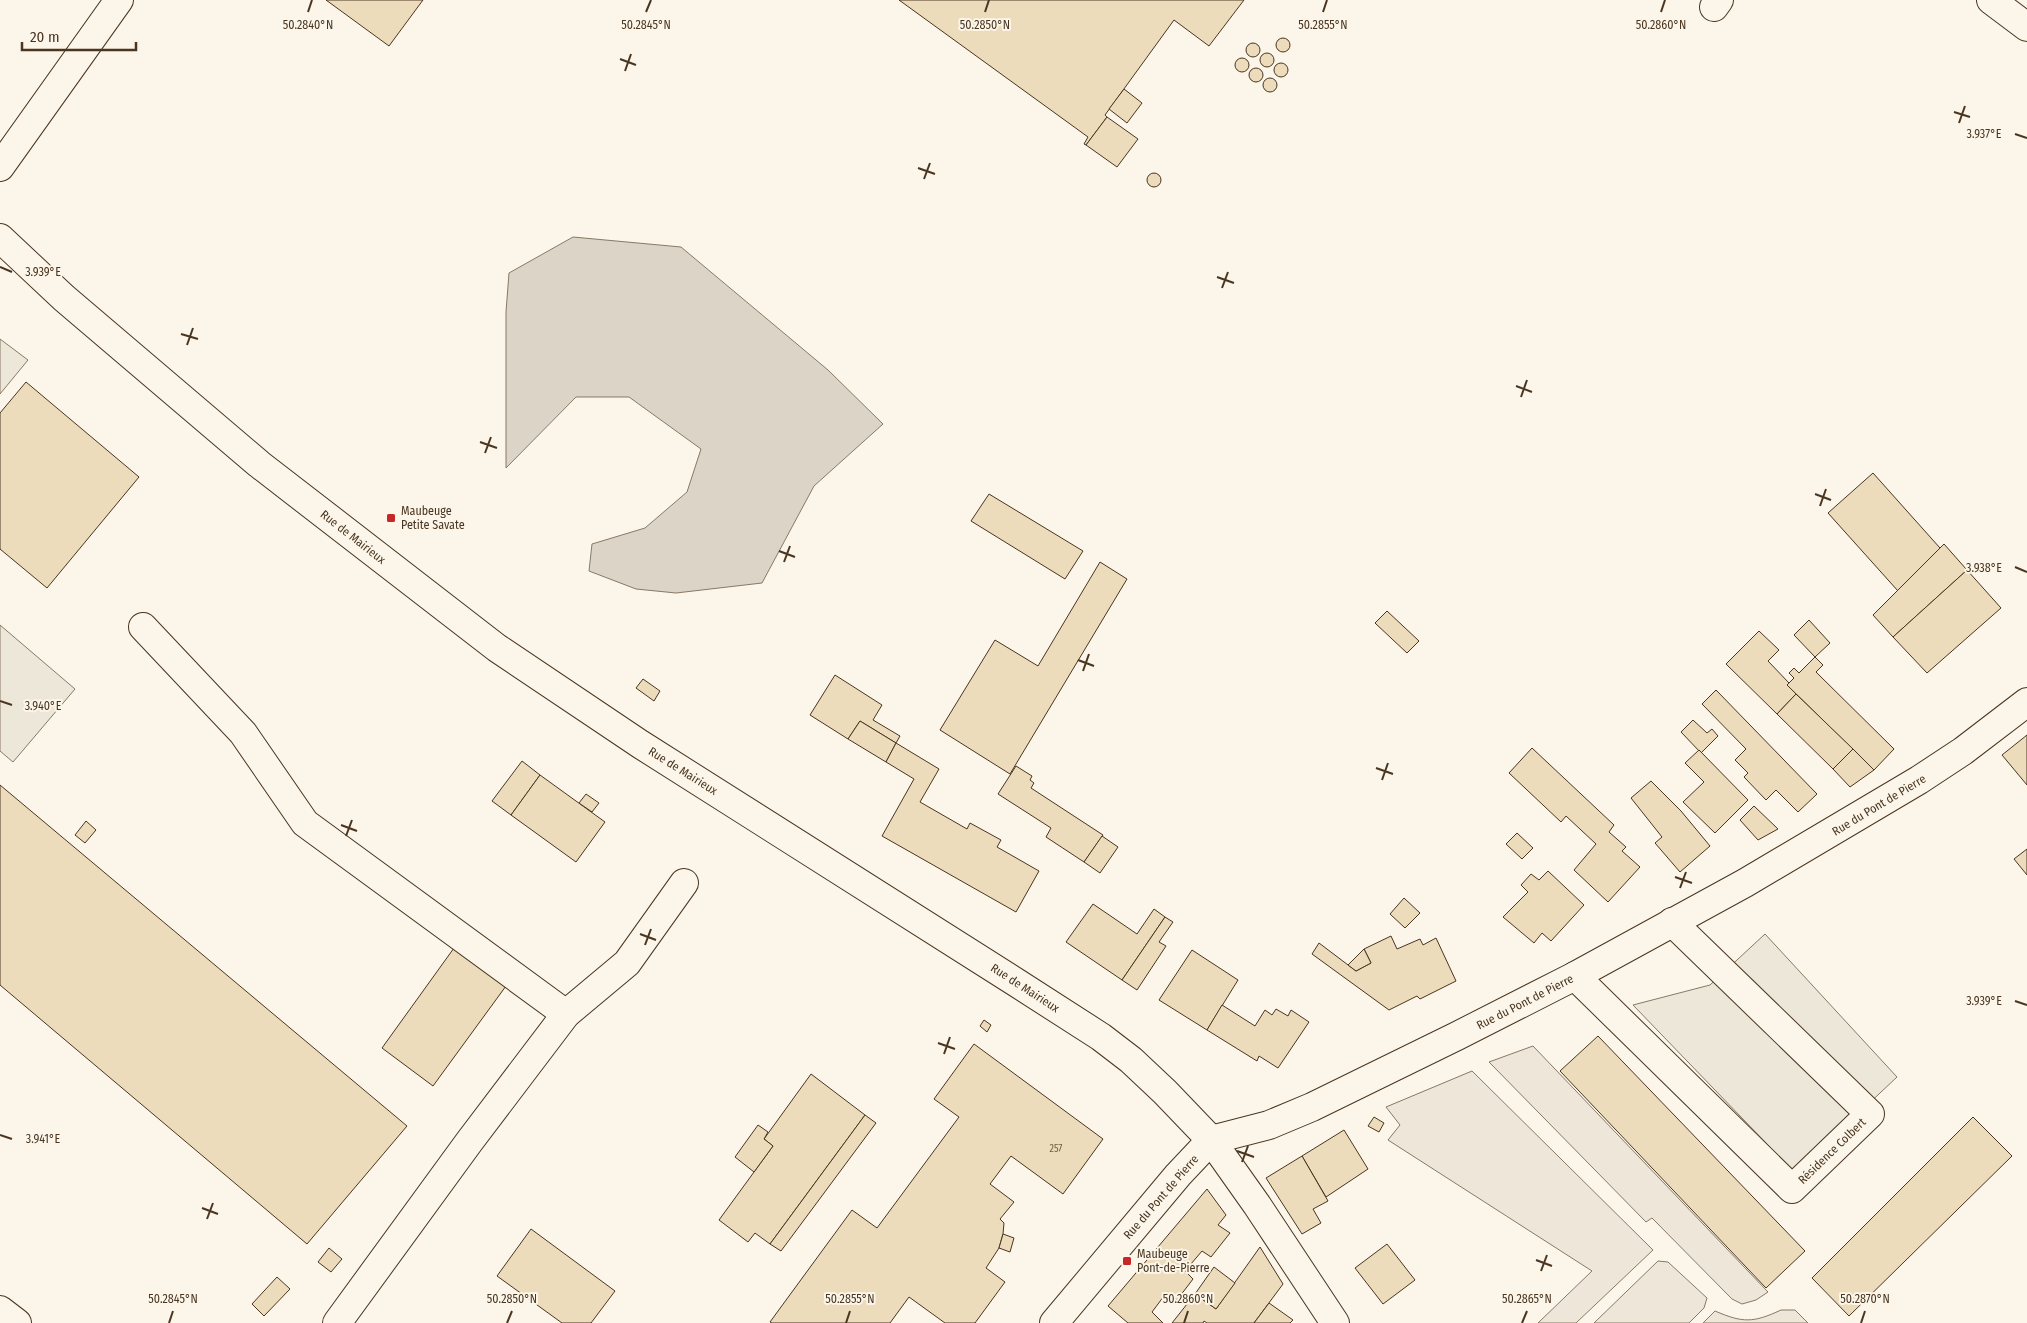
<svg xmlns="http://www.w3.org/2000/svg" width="2027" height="1323" viewBox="0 0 2027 1323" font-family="'Fira Sans Condensed',sans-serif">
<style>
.green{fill:#ede6d9;stroke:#887966}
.parking{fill:#ede7d9;stroke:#887966}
.water{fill:#dcd4c6;stroke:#887966}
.building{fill:#ecdcbc;stroke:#4a3520}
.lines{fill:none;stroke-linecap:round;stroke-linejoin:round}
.minor-casing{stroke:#4a3520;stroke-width:30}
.minor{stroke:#fbf6e9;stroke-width:28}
.ticks{fill:none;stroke:#4a3520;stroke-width:2}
.poi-dot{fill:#c62828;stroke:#fbf6e9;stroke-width:2}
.labels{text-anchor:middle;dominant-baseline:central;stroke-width:4;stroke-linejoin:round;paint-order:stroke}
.number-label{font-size:10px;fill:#725f47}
.poi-label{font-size:12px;fill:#4a3520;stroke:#fbf6e9;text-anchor:start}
.street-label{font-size:12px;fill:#4a3520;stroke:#fbf6e9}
.ticks-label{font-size:12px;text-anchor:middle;fill:#4a3520;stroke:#fbf6e9;stroke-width:4;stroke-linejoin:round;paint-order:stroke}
</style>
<rect width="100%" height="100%" fill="#fbf6e9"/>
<!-- green -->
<g class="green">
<path d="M1533,1046L1768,1292L1756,1300L1742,1304L1732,1299L1652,1218L1646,1222L1489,1062Z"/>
<path d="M1472,1071L1653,1250L1576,1323H1538L1592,1271L1388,1140L1400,1125L1386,1107Z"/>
<path d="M1658,1261L1668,1262L1707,1298L1704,1308L1689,1323H1594Z"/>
<path d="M1781,1310H1795L1808,1323H1703L1715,1311C1743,1323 1753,1323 1781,1310Z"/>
</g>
<!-- parking -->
<g class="parking">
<path d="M0,339L28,360L0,394Z"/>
<path d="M0,625L75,689L13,762L0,751Z"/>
<path d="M1765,934L1897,1077L1795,1173L1633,1005L1710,985Z"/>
</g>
<!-- water -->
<path class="water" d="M573,237L681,247L828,370L883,424L814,486L762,583L676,593L636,589L589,571L592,544L645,528L687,492L701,449L629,397H576L506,468V312L509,273Z"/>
<!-- building -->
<g class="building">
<path d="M326,0H423L389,46Z"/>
<path d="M899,0H1244L1209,46L1174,20L1105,115L1107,117L1086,145L1084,144L1088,137Z"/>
<circle cx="1283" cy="45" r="7"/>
<circle cx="1253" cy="50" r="7"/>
<circle cx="1267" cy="60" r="7"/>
<circle cx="1242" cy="65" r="7"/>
<circle cx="1281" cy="70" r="7"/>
<circle cx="1256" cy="75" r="7"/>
<circle cx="1270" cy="85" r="7"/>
<path d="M1124,89L1142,103L1127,123L1109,109Z"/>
<path d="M1107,117L1138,139L1117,167L1086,145Z"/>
<circle cx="1154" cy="180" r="7"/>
<path d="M26,382L139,477L47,588L0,549V413Z"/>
<path d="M1873,473L1940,548L1898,591L1828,513Z"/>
<path d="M989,494L1083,551L1065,579L971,521Z"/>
<path d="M1944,544L1967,570L1893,637L1873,615Z"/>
<path d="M1100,562L1127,579L1010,774L940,730L995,640L1038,666Z"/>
<path d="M1967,570L2001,608L1927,673L1893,637Z"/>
<path d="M1387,611L1419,641L1407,653L1375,623Z"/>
<path d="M1809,620L1830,643L1815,657L1794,635Z"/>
<path d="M1759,631L1779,650L1768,661L1789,683L1787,685L1796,694L1777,714L1726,664Z"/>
<path d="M1815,657L1823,665L1816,672L1894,749L1874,770L1787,685L1794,678L1789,673L1794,668L1799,673Z"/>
<path d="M835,675L882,705L873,720L900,736L896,743L860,721L848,739L810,715Z"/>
<path d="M643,679L660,691L654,701L636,688Z"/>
<path d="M1716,690L1817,794L1798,812L1776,790L1766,800L1744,777L1748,773L1735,760L1746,749L1702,704Z"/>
<path d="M1796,694L1853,749L1833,769L1777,714Z"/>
<path d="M1693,720L1707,733L1712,729L1718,736L1701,753L1681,732Z"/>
<path d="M860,721L896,743L886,762L848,739Z"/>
<path d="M2027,735V785L2002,755Z"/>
<path d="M896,743L939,769L920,802L967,829L970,823L1001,840L997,847L1039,871L1016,912L882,836L914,779L886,762Z"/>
<path d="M1532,748L1614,825L1609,832L1626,847L1622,851L1640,867L1608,902L1574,870L1596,844L1566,816L1561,822L1509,773Z"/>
<path d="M1853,749L1874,770L1850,787L1833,769Z"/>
<path d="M1699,750L1748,800L1715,833L1683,802L1704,782L1685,763Z"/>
<path d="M522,761L540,775L511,815L492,801Z"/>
<path d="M1016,766L1032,776L1030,780L1034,783L1031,788L1103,835L1084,862L1046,837L1051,828L998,794Z"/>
<path d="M540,775L605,822L576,862L511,815Z"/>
<path d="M1651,781L1681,811L1710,846L1680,872L1655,843L1662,837L1631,798Z"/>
<path d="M0,785L407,1126L307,1244L0,985Z"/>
<path d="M586,794L599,803L592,812L579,803Z"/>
<path d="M1754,806L1778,829L1758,840L1740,820Z"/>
<path d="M86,821L96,830L85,843L75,835Z"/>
<path d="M1517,833L1533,848L1522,859L1506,844Z"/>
<path d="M1102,836L1118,847L1100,873L1084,862Z"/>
<path d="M2027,849V875L2014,859Z"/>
<path d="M1548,871L1584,905L1551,941L1542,933L1534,943L1503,917L1528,892L1521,885L1531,874L1539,880Z"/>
<path d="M1404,898L1420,913L1405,928L1390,914Z"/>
<path d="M1093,904L1137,934L1154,909L1165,917L1122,980L1066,942Z"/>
<path d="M1165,917L1173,922L1159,942L1166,946L1137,990L1122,980Z"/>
<path d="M1391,936L1397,949L1420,939L1423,945L1436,938L1456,981L1420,999L1417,996L1389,1010L1312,954L1319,943L1356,971L1371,963L1364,949Z"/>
<path d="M454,948L506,986L433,1086L382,1048Z"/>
<path d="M1364,949L1371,963L1356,971L1348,965Z"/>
<path d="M1192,950L1238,980L1207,1030L1159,1000Z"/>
<path d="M1222,1005L1255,1026L1265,1010L1272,1015L1276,1009L1288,1016L1291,1010L1309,1022L1278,1068L1259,1056L1257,1061L1207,1030Z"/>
<path d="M984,1020L991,1025L987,1032L980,1026Z"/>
<path d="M1598,1036L1805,1251L1766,1288L1560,1071Z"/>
<path d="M974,1044L1103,1139L1063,1194L1011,1156L990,1184L1014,1202L1000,1219L1004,1223L1003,1234L999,1248L986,1268L1005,1282L975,1323H945L909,1297L890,1323H772L770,1322L852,1210L877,1228L959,1117L934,1099Z"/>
<path d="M811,1074L865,1115L770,1244L755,1233L748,1242L719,1220L773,1146L764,1139Z"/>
<path d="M865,1115L876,1123L781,1251L770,1244Z"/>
<path d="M1374,1117L1384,1123L1379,1132L1368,1126Z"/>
<path d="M1973,1117L2012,1156L1849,1316L1812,1278Z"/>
<path d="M758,1125L768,1132L764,1139L773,1146L754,1172L735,1157Z"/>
<path d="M1344,1130L1368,1169L1326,1197L1302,1156Z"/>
<path d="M1302,1156L1328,1201L1313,1209L1321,1223L1302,1234L1266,1178Z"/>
<path d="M1207,1189L1226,1215L1218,1225L1230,1233L1211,1257L1202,1251L1185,1271L1193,1279L1177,1300L1167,1292L1152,1312L1163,1323H1128L1108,1306Z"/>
<path d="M531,1229L615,1291L591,1323H562L497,1276Z"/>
<path d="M1003,1234L1014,1238L1010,1252L999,1248Z"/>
<path d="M1387,1244L1415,1280L1383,1304L1355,1268Z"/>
<path d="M1260,1247L1283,1284L1254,1323H1207L1204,1321L1203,1323H1172L1195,1294L1216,1309Z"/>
<path d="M329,1248L342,1259L331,1272L318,1262Z"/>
<path d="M1214,1267L1235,1283L1216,1309L1195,1294Z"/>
<path d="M277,1277L290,1289L264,1316L252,1304Z"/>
<path d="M1269,1303L1293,1320L1290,1323H1254Z"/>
</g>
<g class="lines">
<!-- minor casing -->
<g class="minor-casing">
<g id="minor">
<path d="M1991,0L2027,27"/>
<path d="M1714,7L1719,0"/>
<path d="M0,167L119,0"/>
<path d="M0,238L64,298L259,464L497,648L640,744L1017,983L1101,1037L1131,1060L1165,1092L1211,1140L1257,1205L1335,1323"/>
<path d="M143,627L243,733L305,823L566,1014"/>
<path d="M1575,976L1792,1189L1870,1114L1672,922"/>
<path d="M0,1310L17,1323"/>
<path d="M337,1323L469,1142L566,1014L627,963L684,883"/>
<path d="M1054,1323L1178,1175L1211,1140L1269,1125L1312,1107L1457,1036L1575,976L1745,883L1919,780L1963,751L2027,702"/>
</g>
</g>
<!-- minor -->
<use href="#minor" class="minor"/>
</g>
<!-- ticks -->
<path class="ticks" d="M308,12L312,0M646,12L651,0M985,12L989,0M1323,12L1327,0M1661,12L1665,0M620,59L636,65M625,71L631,54M1954,112L1970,117M1959,123L1965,106M2015,134L2027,138M918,168L935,174M924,179L930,163M0,267L12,272M1217,277L1234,283M1222,288L1228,272M181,334L198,339M187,345L193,328M1516,386L1532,392M1521,397L1527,380M480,442L497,448M485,453L491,437M1815,494L1831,500M1820,506L1826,489M779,551L795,557M784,562L790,546M2015,567L2027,572M1078,660L1094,666M1083,671L1089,654M0,701L12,705M1376,768L1393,774M1382,780L1388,763M341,825L357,831M346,836L352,820M1675,877L1692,883M1680,888L1686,872M640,934L656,940M645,945L651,929M2015,1001L2027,1005M938,1043L955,1049M944,1054L950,1037M0,1135L12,1139M1237,1151L1254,1157M1242,1162L1248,1146M202,1208L218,1214M207,1219L213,1203M1536,1260L1552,1266M1541,1271L1547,1255M169,1323L173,1311M507,1323L512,1311M846,1323L850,1311M1184,1323L1188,1311M1522,1323L1527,1311M1861,1323L1865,1311"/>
<!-- markers -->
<g class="poi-dot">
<rect x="386" y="513" width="10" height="10" rx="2.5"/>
<rect x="1122" y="1256" width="10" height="10" rx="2.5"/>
</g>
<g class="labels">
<!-- number labels -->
<g class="number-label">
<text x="1056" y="1149">257</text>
</g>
<!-- poi labels -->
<g class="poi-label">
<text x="401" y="511">Maubeuge<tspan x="401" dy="14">Petite Savate</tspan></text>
<text x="1137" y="1254">Maubeuge<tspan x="1137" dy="14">Pont-de-Pierre</tspan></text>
</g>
<!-- street labels -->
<g class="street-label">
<text transform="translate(353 537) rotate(38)">Rue de Mairieux</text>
<text transform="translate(683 771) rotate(32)">Rue de Mairieux</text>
<text transform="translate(1879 805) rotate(-31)">Rue du Pont de Pierre</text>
<text transform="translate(1025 988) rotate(33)">Rue de Mairieux</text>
<text transform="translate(1525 1002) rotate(-27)">Rue du Pont de Pierre</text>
<text transform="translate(1832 1151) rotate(-44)">Résidence Colbert</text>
<text transform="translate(1161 1197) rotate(-49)">Rue du Pont de Pierre</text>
</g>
</g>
<g class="ticks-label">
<text x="646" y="29">50.2845°N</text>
<text x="985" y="29">50.2850°N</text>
<text x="1323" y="29">50.2855°N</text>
<text x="1661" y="29">50.2860°N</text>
<text x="308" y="29">50.2840°N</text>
<text x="1984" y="138">3.937°E</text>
<text x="43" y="276">3.939°E</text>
<text x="1984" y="572">3.938°E</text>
<text x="43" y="710">3.940°E</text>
<text x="1984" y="1005">3.939°E</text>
<text x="43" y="1143">3.941°E</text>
<text x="173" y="1303">50.2845°N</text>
<text x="512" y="1303">50.2850°N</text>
<text x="850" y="1303">50.2855°N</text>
<text x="1188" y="1303">50.2860°N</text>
<text x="1527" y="1303">50.2865°N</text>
<text x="1865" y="1303">50.2870°N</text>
</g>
<!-- scale -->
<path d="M22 42v8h114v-8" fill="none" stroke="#4a3520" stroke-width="2.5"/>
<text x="30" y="42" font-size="15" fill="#4a3520" stroke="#fbf6e9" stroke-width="4" paint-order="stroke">20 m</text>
</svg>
